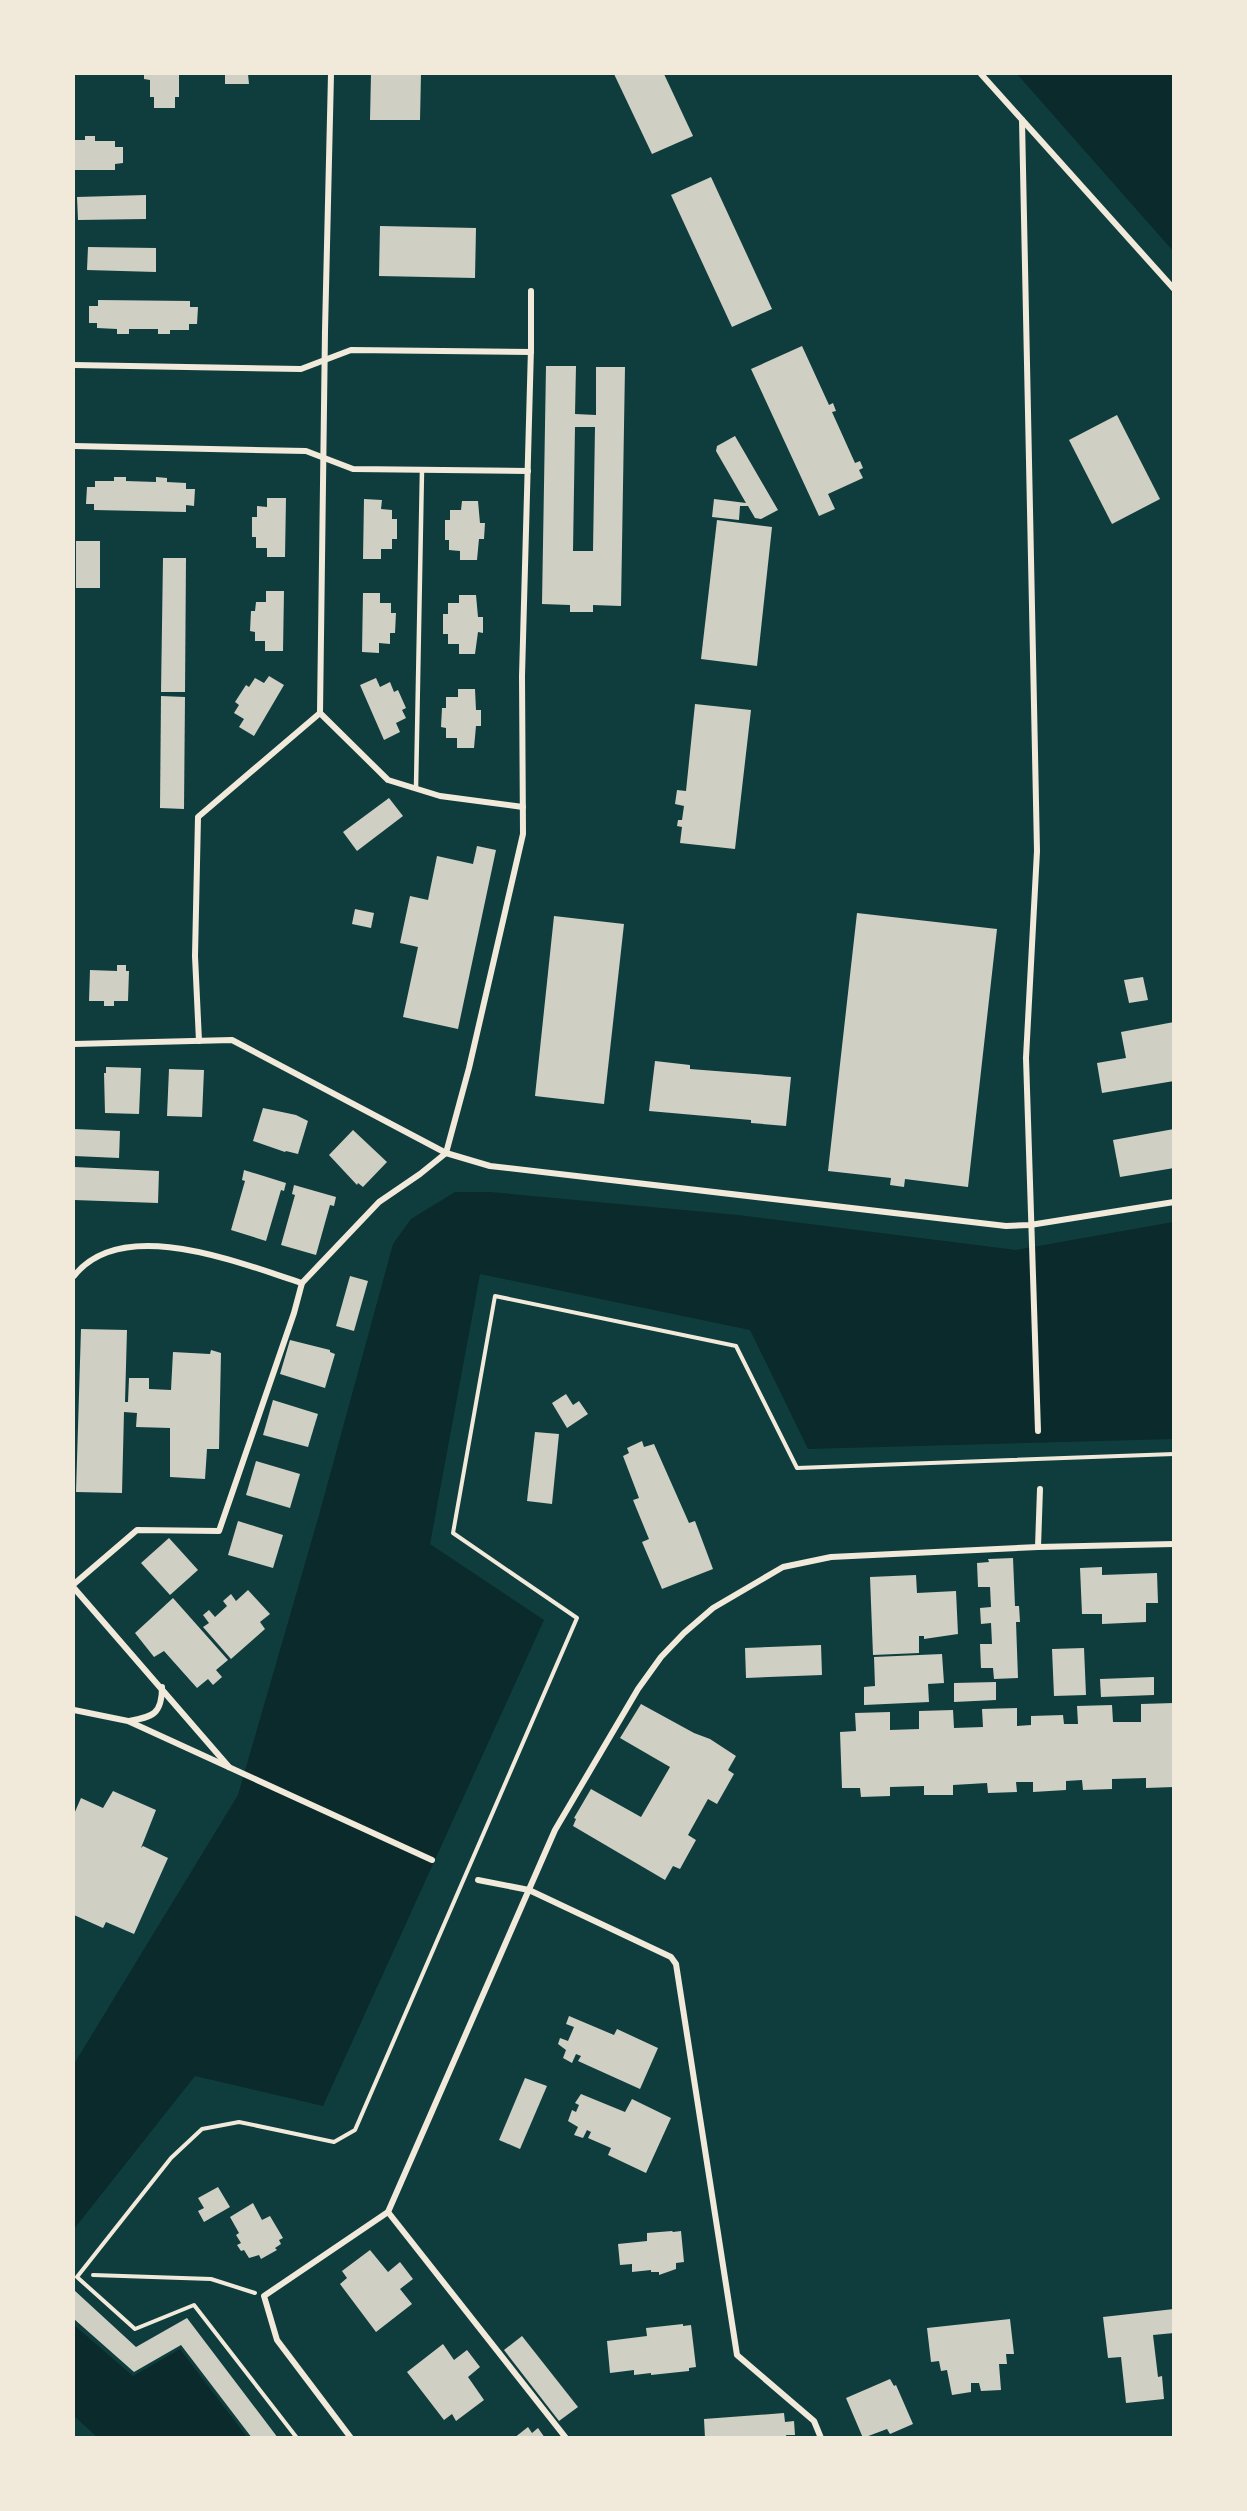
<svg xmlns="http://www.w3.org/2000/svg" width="1247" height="2511" viewBox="0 0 1247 2511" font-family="'Source Sans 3',sans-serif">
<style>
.water{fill:#0a2a2b}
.building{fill:#cfcfc3;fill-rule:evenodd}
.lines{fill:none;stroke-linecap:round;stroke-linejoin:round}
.path{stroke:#f1e9da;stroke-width:4}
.service{stroke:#f1e9da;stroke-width:4.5}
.minor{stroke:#f1e9da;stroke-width:6}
</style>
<rect width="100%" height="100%" fill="#0f3d3e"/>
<!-- water -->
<g class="water">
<path d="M1017,74H1173V251Z"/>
<path d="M455,1192H490L738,1215L1016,1250L1173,1222V1439L808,1449L750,1330L480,1274L430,1544L544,1620L323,2106L195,2076L74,2229V2064L238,1795L319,1515L393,1244L411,1219Z"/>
<path d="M74,2325L133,2376L180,2349L247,2437H97L74,2416Z"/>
</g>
<!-- building -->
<g class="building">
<path d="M144,74H179V97H175V108H154V97H150V80L144,79Z"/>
<path d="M225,74H248L249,84H225Z"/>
<path d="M371,74H421L420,120H370Z"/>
<path d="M614,74H664L693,136L652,154Z"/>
<path d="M85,136H95V141H115V147H123V163L115,164V170H74V140H85Z"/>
<path d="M711,177L772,309L732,327L671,195Z"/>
<path d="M146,195V219L78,220L77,197Z"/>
<path d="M380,226L476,228L475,278L379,276Z"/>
<path d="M88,247L156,248V272L87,270Z"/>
<path d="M98,300L190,301V307H198L197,324H189V330H170V334H158V329H129V334H117V329L97,328V323H89V306H98Z"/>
<path d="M802,346L829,405L833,403L836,411L832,412L855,463L860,461L863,468L859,470L863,478L828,494L835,509L819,516L751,369Z"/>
<path d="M546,366H576L575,414L596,415V367H625L621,606L593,605V612H570V605L542,604ZM575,427H595L593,551H573Z"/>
<path d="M1117,415L1160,499L1112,524L1069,440Z"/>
<path d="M735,436L778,510L761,519L755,518L748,506H740L739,520L712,517L714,499L746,503L716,451L717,446Z"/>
<path d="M114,477H126V481L156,482V477L167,478V482L186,483V489H195L194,506L186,505V512L94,510V504H86L87,487H95V481H114Z"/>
<path d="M267,498H286L285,557H267V548H256V537H252V517H257V506L267,507Z"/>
<path d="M364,499L382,500L381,509L392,510V519H397V539H392V549H381V559H363Z"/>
<path d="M462,501H478L480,523H485L484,539H479L477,560H460V551L449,550V540H445V520H450V510H461Z"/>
<path d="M717,520L772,527L757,666L701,659Z"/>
<rect x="76" y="541" width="24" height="47"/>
<path d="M163,558H186L185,692H161Z"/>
<path d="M266,591H284L283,651H265V641H255V632L250,631L251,611H255L256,602H266Z"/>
<path d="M363,593H380V603H391V613H396L395,633H390V644L379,643V653L362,652Z"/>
<path d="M459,595H476L478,617H483V633L478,632L475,654H459V644H448V634H443V614H448V603H459Z"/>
<path d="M269,676L284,685L254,736L239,727L244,719L234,713L239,705L235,702L246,685L249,687L255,678L264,683Z"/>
<path d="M376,678L380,687L390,682L394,692L398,690L406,708L402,710L406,718L396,723L400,732L384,740L360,685Z"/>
<path d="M458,689H475L476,710H481V726H476L474,748H457V738H446V728L441,727L442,708H446V697H458Z"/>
<path d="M161,696L185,697L184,809L160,808Z"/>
<path d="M695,704L751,710L735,849L680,843L682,827L677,826L678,820H682L684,806L675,804L677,790L686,791Z"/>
<path d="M389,798L403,816L357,851L343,832Z"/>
<path d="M477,846L496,850L458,1029L403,1017L418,947L400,943L410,896L428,900L437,856L473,864Z"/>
<path d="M355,909L374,913L371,928L352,924Z"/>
<path d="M857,913L997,929L968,1187L905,1179L904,1187L890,1185L891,1178L828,1171Z"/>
<path d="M554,916L624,924L604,1104L535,1096Z"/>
<path d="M117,965H126V971H129L128,1001H114V1006H104V1001H89L90,970L117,971Z"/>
<path d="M1143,977L1148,1000L1129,1003L1124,980Z"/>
<path d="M1174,1022V1081L1102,1093L1097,1063L1126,1058L1121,1032Z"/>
<path d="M655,1061L690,1065V1069L791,1077L786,1126L751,1123V1120L649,1111Z"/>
<path d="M106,1067L141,1068L139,1114L105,1113L104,1073H106Z"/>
<path d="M169,1069L204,1070L202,1117L167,1116Z"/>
<path d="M263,1108L296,1115L308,1121L298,1154L286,1151L285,1152L253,1141Z"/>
<path d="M74,1129L120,1131L119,1158L74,1156Z"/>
<path d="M1174,1129V1168L1120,1177L1113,1140Z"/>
<path d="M353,1130L387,1162L363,1187L358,1183L357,1185L329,1155Z"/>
<path d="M74,1167L159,1171L158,1203L74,1200Z"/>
<path d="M244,1170L286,1183L284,1191L281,1190L266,1241L231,1230L245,1181L242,1180Z"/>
<path d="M294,1185L336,1197L334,1206L330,1205L316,1255L281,1245L295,1195L292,1194Z"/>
<path d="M350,1276L368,1281L354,1331L336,1326Z"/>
<path d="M81,1329L127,1330L125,1402H128L129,1378H149V1389L171,1390L173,1352L210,1354L211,1350L221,1353L219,1449H207L205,1479L170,1477V1428L136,1427L137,1413L124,1412L122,1493L76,1492Z"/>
<path d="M290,1340L330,1350V1352L335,1354L325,1388L280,1374Z"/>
<path d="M566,1394L573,1405L579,1401L588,1414L567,1428L552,1403Z"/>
<path d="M273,1400L318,1414L308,1447L263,1435Z"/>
<path d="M535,1432L559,1434L552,1504L527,1501Z"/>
<path d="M642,1441L644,1447L654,1444L689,1523L695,1521L713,1569L662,1589L642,1542L649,1539L633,1500L639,1498L623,1456L629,1453L627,1448Z"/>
<path d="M256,1461L300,1474L290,1508L246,1495Z"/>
<path d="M238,1521L283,1535L273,1568L228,1555Z"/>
<path d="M169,1538L198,1570L170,1595L141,1563Z"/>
<path d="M1013,1558L1015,1606H1019L1020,1622H1016L1018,1678L994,1679L993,1668H981L980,1644H992L991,1623L981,1624L980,1608L991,1607L990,1587H978L977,1563L989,1562L988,1559Z"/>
<path d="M1102,1567V1575L1157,1573L1158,1603H1146V1622L1102,1624V1614H1082L1080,1568Z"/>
<path d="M916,1575L917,1593L956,1591L958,1634L924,1639V1636H919V1653L873,1655L870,1577Z"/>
<path d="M248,1590L270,1614L260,1622L265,1629L231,1659L203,1627L209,1623L203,1615L209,1610L215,1617L227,1606L223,1601L231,1594L236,1601Z"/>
<path d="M173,1598L228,1660L216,1670L222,1677L213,1685L208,1679L197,1688L164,1651L154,1657L135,1633Z"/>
<path d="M821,1645L822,1675L746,1678L745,1648Z"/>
<path d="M1084,1648L1086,1695L1054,1696L1052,1649Z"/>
<path d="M942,1654L944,1683L928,1684L929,1702L864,1705V1687L875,1686L874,1657Z"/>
<path d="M1154,1677V1695L1101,1697L1100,1679Z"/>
<path d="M996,1682V1700L954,1702V1683Z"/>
<path d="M1174,1703V1787L1146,1788V1778L1112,1779V1789L1083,1790L1082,1780L1066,1781V1790L1033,1792V1782H1016L1017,1792L988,1793L987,1783L953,1785V1795H924V1786L890,1787V1796L861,1797L860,1788H842L840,1732L856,1731L855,1713L890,1712V1730L919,1729V1711L953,1710L954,1728L983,1727L982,1709L1017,1708V1726L1031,1725V1716L1063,1715L1064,1724H1078L1077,1706L1112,1705L1113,1722H1141V1704Z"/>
<path d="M641,1704L694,1733L710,1739L736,1756L728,1770L734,1774L717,1804L708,1799L688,1835L696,1840L680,1869L673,1866L665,1880L573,1826L576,1819L574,1818L591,1789L641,1817L670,1767L620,1738Z"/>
<path d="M113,1791L156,1810L141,1848L143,1846L168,1858L134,1934L106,1922L103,1928L74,1915V1814L81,1798L103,1808Z"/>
<path d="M569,2016L614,2035L617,2029L658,2048L640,2089L578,2061L581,2056L576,2054L572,2063L563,2058L566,2050L558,2044L560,2038L568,2041L574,2027L566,2024Z"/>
<path d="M525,2078L547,2086L520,2149L499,2140Z"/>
<path d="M581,2094L625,2112L632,2099L671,2118L646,2173L608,2155L611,2148L588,2138L591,2132L587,2130L583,2138L574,2135L578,2127L568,2121L572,2110L576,2112L579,2105L575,2103Z"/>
<path d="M218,2187L230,2207L204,2222L198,2211L204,2208L198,2198Z"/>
<path d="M253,2203L262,2220L270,2216L283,2238L279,2240L281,2244L275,2248L277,2250L261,2259L259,2255L249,2258L244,2250L241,2251L237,2245L241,2243L236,2235L239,2233L230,2217Z"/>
<path d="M672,2231L673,2232L681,2231L684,2262L676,2263V2269L659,2275V2272H651V2270L632,2272V2264L620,2265L618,2244L647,2241V2233Z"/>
<path d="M370,2250L388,2272L400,2262L413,2279L400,2289L412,2304L376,2332L340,2284L347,2278L342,2271Z"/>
<path d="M74,2290L136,2347L187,2318L278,2438H252L181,2345L134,2372L74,2319Z"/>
<path d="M1174,2309V2333L1153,2335L1158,2377L1162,2376L1164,2399L1126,2403L1121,2357L1108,2358L1103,2317Z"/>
<path d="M1010,2319L1014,2354H1006L1007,2364H999L1001,2390L981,2391L979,2383H971V2392L952,2395L947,2370L941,2371L939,2361L931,2362L927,2328Z"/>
<path d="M683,2324V2326L691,2325L696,2367L689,2368V2371L651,2375V2373L634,2375V2370L610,2373L607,2341L647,2336L646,2328Z"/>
<path d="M522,2336L578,2407L559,2421L504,2350Z"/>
<path d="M443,2344L454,2360L467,2350L480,2367L468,2377L484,2400L456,2421L452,2414L444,2420L407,2372Z"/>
<path d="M890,2379L894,2386L896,2385L913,2424L890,2434L887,2429L863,2438L846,2398Z"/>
<path d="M784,2413L785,2422L794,2421L795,2435H786L787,2438H705L704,2419Z"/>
<path d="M528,2427L532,2433L538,2428L545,2438H514Z"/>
</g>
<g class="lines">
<!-- path -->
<g class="path">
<path d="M93,2275L211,2279L255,2293"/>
<path d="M297,2438L194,2305L135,2329L77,2277L171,2158L202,2129L239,2122L334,2142L355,2130L577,1618L453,1533L495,1296L736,1346L797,1468L1174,1454"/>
</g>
<!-- service -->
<path class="service" d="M416,788L422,470"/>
<!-- minor -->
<g class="minor">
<path d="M981,74L1174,289"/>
<path d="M1022,120L1037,851L1026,1058L1038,1431"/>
<path d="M74,365L301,369L351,350L531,352"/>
<path d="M74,446L306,451L353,469L528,471"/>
<path d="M320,713L388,780L440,796L523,807"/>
<path d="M199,1041L195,956L198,817L320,713L325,331L331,74"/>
<path d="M74,1044L232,1040L446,1153L490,1166L1006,1226L1030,1225L1174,1202"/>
<path d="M74,1276C122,1214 242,1264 302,1283"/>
<path d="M1038,1547L1040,1489"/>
<path d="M74,1584L137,1530L219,1531L294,1313L302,1283L379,1202L420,1174L446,1153L469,1068L523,834L522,676L531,348V291"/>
<path d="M74,1588L229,1767"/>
<path d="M74,1710L128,1721L432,1860"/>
<path d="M129,1721C153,1717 162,1714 162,1687"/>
<path d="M478,1880L529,1890L671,1957L676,1964L737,2355L814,2421L821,2438"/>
<path d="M388,2212L566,2438"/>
<path d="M351,2438L277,2340L264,2296L388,2212L555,1830L638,1689L661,1657L684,1633L713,1608L783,1567L831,1557L1038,1547L1174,1544"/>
</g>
</g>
<!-- border -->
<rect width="1247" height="2511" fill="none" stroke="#f1e9da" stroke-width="150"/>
</svg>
